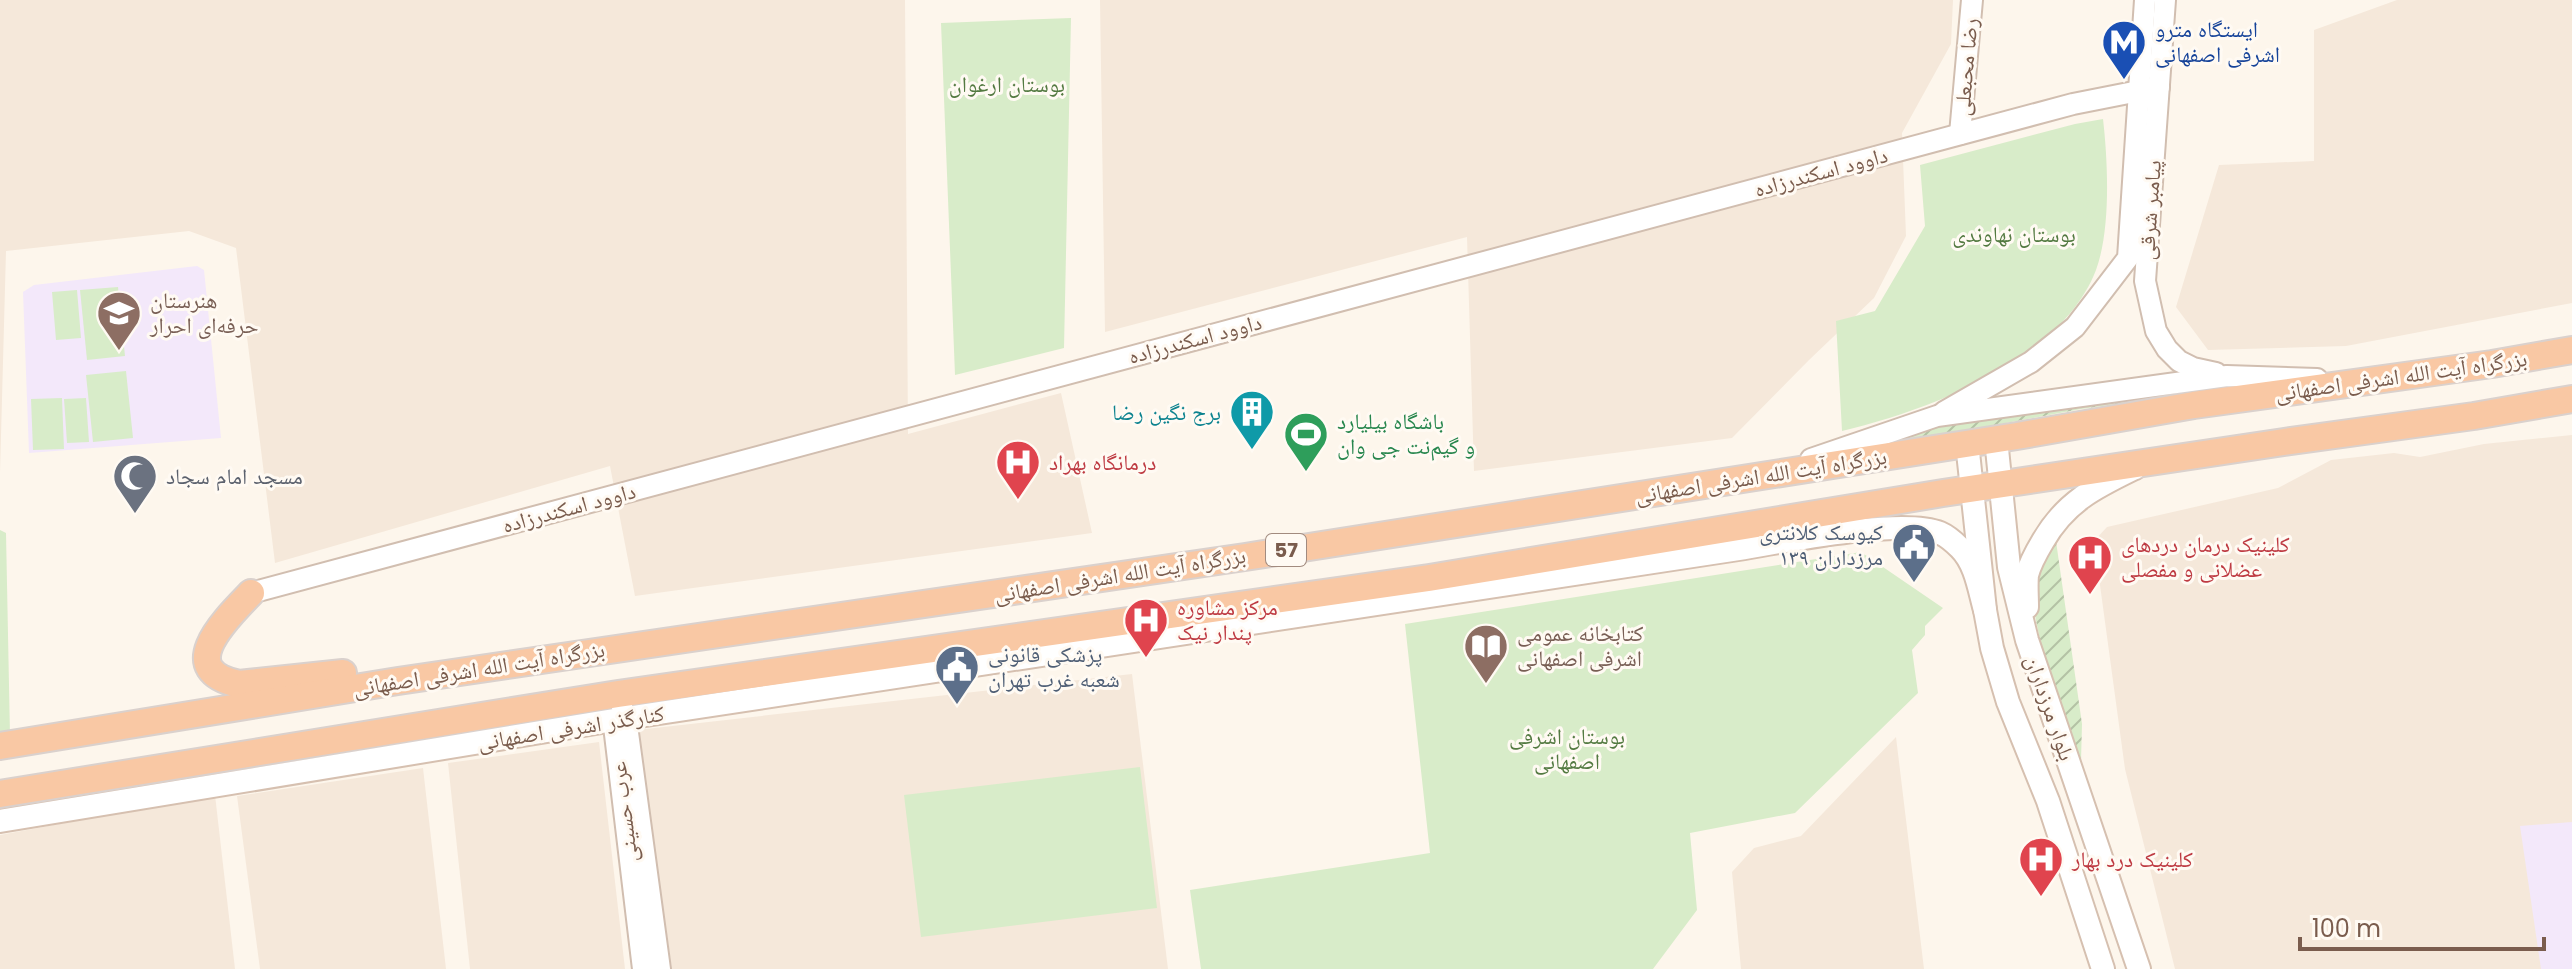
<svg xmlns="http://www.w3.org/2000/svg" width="2572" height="969" viewBox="0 0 2572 969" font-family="Poppins,'Noto Naskh Arabic',sans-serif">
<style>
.residential{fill:#f5e8da}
.education{fill:#f3e8fa}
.park{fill:#d8ecc9}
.garden{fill:url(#garden-furrows)}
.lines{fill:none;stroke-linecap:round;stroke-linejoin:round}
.tertiary-casing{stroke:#d1beb0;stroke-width:24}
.secondary-casing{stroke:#d6c0b0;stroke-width:26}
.trunk-casing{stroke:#dad1cd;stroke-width:30}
.tertiary{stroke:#fff;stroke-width:20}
.secondary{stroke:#fff;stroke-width:22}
.trunk{stroke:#f9c8a4;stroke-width:26}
.labels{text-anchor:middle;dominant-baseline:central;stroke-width:6;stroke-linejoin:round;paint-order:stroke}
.shield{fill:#fffaf3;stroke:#a28b7f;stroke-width:2}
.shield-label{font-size:20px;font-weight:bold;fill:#7a5c4d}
.transit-label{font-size:22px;fill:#164399;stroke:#fffaf3;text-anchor:start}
.street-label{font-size:22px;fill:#7a5c4d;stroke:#fffaf3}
.park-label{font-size:22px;fill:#537a41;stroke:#fffaf3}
.education-label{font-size:22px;fill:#785e54;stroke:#fffaf3;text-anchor:start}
.culture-label{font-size:22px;fill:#0d838f;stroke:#fffaf3;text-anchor:end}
.leisure-label{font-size:22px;fill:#27864d;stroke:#fffaf3;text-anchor:start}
.health-label{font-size:22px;fill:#be3a42;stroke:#fffaf3;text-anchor:start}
.worship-label{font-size:22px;fill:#5b616d;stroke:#fffaf3;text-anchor:start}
.service-label{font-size:22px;fill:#4e5e75;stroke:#fffaf3;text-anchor:end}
</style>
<defs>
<pattern id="garden-furrows" width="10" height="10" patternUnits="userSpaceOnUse" patternTransform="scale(2)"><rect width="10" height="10" fill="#d8ecc9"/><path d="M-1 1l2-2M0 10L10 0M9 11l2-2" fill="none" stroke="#b4c2a5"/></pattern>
</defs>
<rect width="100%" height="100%" fill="#fdf6ec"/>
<!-- residential -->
<g class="residential">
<path d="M0,0H905L908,434L1061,393L1092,533L635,596L610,466L275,563L236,248L189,231L6,251L0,473Z"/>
<path d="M1100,0H1953L1951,44L1902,133L1906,236L1874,298L1809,360L1732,438L1474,471L1467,237L1105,332Z"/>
<path d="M2397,0H2572V303L2346,346L2208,350L2176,307L2219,165L2314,161V30Z"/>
<path d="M2572,435V969H2175L2125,769L2094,541L2107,527L2278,488L2331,460L2394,453L2420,457L2484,444Z"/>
<path d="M1132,674L1168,969H672L637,730Z"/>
<path d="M1896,737L1924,969H1741L1732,872L1754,848L1801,836Z"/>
<path d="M599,742L625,969H470L448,763Z"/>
<path d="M423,768L446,969H260L237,796Z"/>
<path d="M215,795L235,969H0V835Z"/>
</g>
<!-- education -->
<g class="education">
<path d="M197,266L204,270L221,438L29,453L23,292L34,285Z"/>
<path d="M2572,822V969H2541L2520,826Z"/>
</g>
<!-- park -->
<g class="park">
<path d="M1071,18L1064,348L955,375L941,23Z"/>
<path d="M2103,119C2108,162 2111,229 2096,270C2061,361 1929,410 1842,431L1836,321L1875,311L1925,226L1920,165L2075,124Z"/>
<path d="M118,287L125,356L87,360L80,290Z"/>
<path d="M77,290L81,338L56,340L52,292Z"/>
<path d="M126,371L133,438L93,442L86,375Z"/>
<path d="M62,398L64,449L33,450L31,399Z"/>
<path d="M86,398L89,442L67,443L64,399Z"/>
<path d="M0,530L6,533L10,736L0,738Z"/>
<path d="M1861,552L1943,608L1925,626V635L1912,650L1918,693L1795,813L1690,833L1697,910L1653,969H1201L1190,890L1430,853L1405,624Z"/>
<path d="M1140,767L1157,908L921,937L904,795Z"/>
</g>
<!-- garden -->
<g class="garden">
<path d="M2282,382L2081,409L1846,453L1951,421L2191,384Z"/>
<path d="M2055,534L2082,724L2081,761C2064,720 2024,613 2034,572C2037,560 2049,545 2055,534Z"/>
</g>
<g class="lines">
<!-- tertiary casing -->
<g class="tertiary-casing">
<g id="tertiary">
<path d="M2165,0L2145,281L2156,331L2167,349L2179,361L2193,368L2216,373"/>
<path d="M1960,134L1972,0"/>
<path d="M1944,412L2031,362L2075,327L2128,258L2145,0"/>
<path d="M1811,459L1937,416L2227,376L2317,379"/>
<path d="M251,593L2073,104L2159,87"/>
<path d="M621,704L626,718L660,969"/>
<path d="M614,726L643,969"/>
</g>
</g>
<!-- secondary casing -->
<g class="secondary-casing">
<g id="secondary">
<path d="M1996,439L2009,567L2027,640L2139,969"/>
<path d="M1967,443L1985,610L1992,648L2008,702L2048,801L2103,969"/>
<path d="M2027,607C2027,596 2026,585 2027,575C2030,563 2037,551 2043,541C2066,501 2096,487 2135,468"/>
<path d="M0,821L626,718L1732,550C1778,543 1901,517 1940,533C1947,536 1955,543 1960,548C1976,564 1979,589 1985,610"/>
</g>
</g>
<!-- trunk casing -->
<g class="trunk-casing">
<g id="trunk">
<path d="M251,593C227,618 172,670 239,684L343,673"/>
<path d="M0,746L398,681L1245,557L2017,436L2194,405L2492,364L2572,350"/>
<path d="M0,794L618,694L1429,578L1943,493L2284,442L2474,416L2572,399"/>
</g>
</g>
<!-- tertiary -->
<use href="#tertiary" class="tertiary"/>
<!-- secondary -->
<use href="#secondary" class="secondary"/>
<!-- trunk -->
<use href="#trunk" class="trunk"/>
</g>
<!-- icons -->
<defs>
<g id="metro-pin" transform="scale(2.3)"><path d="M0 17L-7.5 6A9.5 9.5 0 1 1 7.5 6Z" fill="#1a4fb4" stroke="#fffaf3"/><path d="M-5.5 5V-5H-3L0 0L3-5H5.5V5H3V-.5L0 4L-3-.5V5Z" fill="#fff"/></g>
<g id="school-pin" transform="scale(2.3)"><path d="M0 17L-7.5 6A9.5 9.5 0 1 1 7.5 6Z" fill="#8d6e63" stroke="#fffaf3"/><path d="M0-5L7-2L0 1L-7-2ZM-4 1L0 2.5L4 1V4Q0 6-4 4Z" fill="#fff"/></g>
<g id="building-pin" transform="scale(2.3)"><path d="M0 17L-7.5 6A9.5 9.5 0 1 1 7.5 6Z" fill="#0f9aa8" stroke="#fffaf3"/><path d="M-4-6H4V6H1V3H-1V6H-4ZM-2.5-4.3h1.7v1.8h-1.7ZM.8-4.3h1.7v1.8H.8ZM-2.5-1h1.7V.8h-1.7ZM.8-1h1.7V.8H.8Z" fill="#fff"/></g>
<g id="stadium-pin" transform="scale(2.3)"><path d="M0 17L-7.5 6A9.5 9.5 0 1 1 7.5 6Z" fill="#2e9e5b" stroke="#fffaf3"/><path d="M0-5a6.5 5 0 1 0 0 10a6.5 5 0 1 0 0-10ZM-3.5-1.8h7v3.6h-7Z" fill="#fff"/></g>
<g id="hospital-pin" transform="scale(2.3)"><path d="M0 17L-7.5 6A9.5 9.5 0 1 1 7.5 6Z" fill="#e0444e" stroke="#fffaf3"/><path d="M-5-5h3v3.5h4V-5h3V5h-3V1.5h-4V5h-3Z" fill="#fff"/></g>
<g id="mosque-pin" transform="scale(2.3)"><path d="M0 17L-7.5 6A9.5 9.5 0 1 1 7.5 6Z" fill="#6b7280" stroke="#fffaf3"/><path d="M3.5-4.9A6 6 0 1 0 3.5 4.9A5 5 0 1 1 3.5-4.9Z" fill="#fff"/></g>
<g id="civic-pin" transform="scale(2.3)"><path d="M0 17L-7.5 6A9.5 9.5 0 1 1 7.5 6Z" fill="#5c6f8a" stroke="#fffaf3"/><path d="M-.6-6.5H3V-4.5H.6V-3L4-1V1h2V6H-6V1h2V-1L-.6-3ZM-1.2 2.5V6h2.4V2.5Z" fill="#fff"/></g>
<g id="library-pin" transform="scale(2.3)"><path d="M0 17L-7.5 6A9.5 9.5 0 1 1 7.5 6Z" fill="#8d6e63" stroke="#fffaf3"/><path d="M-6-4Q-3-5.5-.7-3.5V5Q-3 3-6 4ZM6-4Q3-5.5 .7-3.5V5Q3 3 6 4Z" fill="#fff"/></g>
</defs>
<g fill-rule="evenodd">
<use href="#metro-pin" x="2124" y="42"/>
<use href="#school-pin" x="119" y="313"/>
<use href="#building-pin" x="1252" y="412"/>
<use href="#stadium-pin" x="1306" y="434"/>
<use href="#hospital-pin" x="1018" y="462"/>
<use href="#mosque-pin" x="135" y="476"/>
<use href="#civic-pin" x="1914" y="545"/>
<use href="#hospital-pin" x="2090" y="557"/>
<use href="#hospital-pin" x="1146" y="620"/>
<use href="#library-pin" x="1486" y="646"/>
<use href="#civic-pin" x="957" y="667"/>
<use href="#hospital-pin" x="2041" y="859"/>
</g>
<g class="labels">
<!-- shield labels -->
<rect class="shield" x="1266" y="534" width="40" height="32" rx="6"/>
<g class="shield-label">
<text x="1286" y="550">57</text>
</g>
<!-- transit labels -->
<g class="transit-label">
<text x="2155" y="29">ایستگاه مترو<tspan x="2155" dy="25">اشرفی اصفهانی</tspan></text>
</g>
<!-- street labels -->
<g class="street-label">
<text transform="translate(1966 67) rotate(-85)">رضا محبعلی</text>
<text transform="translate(1821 172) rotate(-15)">داوود اسکندرزاده</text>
<text transform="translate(2150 210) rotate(-86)">پیامبر شرقی</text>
<text transform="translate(1195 339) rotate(-15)">داوود اسکندرزاده</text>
<text transform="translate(2401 376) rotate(-8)">بزرگراه آیت الله اشرفی اصفهانی</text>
<text transform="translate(1761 476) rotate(-9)">بزرگراه آیت الله اشرفی اصفهانی</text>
<text transform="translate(569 508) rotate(-15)">داوود اسکندرزاده</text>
<text transform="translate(1120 575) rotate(-9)">بزرگراه آیت الله اشرفی اصفهانی</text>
<text transform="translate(479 669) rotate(-9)">بزرگراه آیت الله اشرفی اصفهانی</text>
<text transform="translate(2050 708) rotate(71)">بلوار مرزداران</text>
<text transform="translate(571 728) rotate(-9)">کنارگذر اشرفی اصفهانی</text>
<text transform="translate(624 812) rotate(-97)">عرب حسینی</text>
</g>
<!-- park labels -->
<g class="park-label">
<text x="1007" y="84">بوستان ارغوان</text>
<text x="2014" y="234">بوستان نهاوندی</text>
<text x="1567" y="736">بوستان اشرفی<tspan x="1567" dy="25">اصفهانی</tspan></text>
</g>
<!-- education labels -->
<g class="education-label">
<text x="150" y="300">هنرستان<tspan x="150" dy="25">حرفه‌ای احرار</tspan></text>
<text x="1517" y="633">کتابخانه عمومی<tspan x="1517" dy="25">اشرفی اصفهانی</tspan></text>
</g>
<!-- culture labels -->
<g class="culture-label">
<text x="1221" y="412">برج نگین رضا</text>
</g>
<!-- leisure labels -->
<g class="leisure-label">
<text x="1337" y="421">باشگاه بیلیارد<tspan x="1337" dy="25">و گیم‌نت جی وان</tspan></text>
</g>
<!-- health labels -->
<g class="health-label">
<text x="1049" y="462">درمانگاه بهراد</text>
<text x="2121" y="544">کلینیک درمان دردهای<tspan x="2121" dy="25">عضلانی و مفصلی</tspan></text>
<text x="1177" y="607">مرکز مشاوره<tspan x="1177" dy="25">پندار نیک</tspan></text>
<text x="2072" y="859">کلینیک درد بهار</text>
</g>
<!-- worship labels -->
<g class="worship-label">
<text x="166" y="476">مسجد امام سجاد</text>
</g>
<!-- service labels -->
<g class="service-label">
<text x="1883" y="532">کیوسک کلانتری<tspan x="1883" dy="25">۱۳۹ مرزداران</tspan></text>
<text x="988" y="654" text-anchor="start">پزشکی قانونی<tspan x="988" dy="25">شعبه غرب تهران</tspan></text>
</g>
</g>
<!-- scale -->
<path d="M2300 937v12h244v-12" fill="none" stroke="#7a5c4d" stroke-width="4"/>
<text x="2312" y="937" font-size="24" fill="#7a5c4d" stroke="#fffaf3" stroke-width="6" paint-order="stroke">100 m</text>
</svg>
